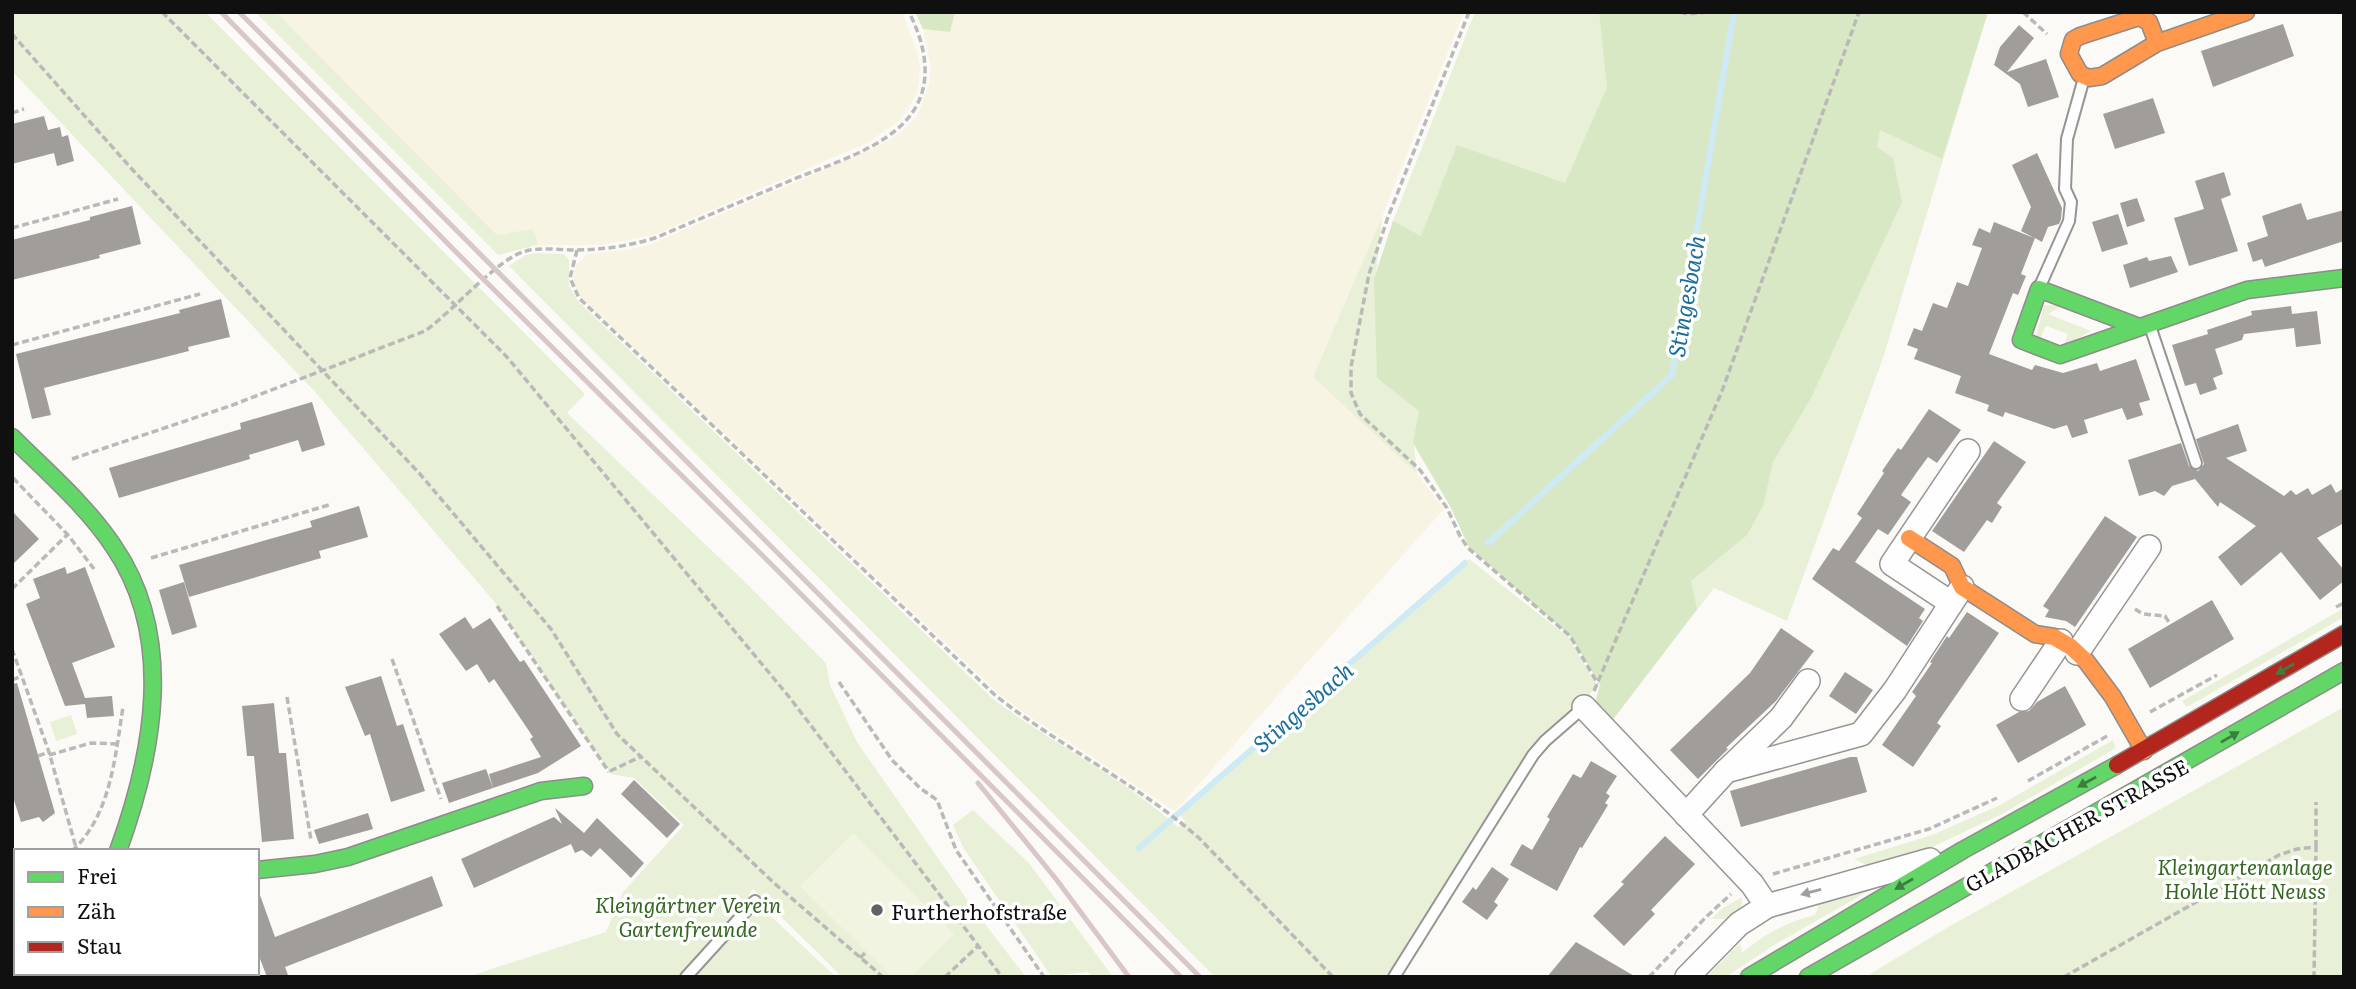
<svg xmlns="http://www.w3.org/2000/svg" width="2356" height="989" viewBox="0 0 2356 989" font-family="Literata,serif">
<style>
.farmland{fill:#f8f4e3}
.green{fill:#e8f1d7}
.forest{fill:#d9e8c4}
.pitch{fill:#f0f4e0}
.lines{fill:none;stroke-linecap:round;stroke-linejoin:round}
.stream{stroke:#cdeaf5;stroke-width:6}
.building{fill:#a09d9b}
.lane-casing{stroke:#969594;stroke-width:14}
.street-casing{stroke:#969594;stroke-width:26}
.fast-casing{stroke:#8d8c8a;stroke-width:19}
.slow-casing{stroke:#8d8c8a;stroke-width:19}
.jam-casing{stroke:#8d8c8a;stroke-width:19}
.path{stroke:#b9b9b8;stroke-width:3.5;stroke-dasharray:7 3.5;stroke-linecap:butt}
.lane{stroke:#fffefe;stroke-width:10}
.street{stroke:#fffefe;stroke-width:23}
.fast{stroke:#63d668;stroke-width:16}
.slow{stroke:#ff974d;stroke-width:16}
.jam{stroke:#b3261e;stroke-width:16}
.rail{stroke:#d8c6c8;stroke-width:5}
.oneway{fill:#3e7d40}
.oneway2{fill:#9f9f9f}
.poi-dot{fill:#636260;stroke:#fff;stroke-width:2.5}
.labels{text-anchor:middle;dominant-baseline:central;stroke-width:7;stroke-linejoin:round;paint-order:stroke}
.street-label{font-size:21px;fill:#101010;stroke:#fff}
.park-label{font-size:21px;font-style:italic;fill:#346721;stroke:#fff}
.poi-label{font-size:21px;fill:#101010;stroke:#fff;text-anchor:start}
.water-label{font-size:23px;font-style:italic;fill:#1b6f9f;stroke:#fff}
</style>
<rect width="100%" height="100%" fill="#fcfaf6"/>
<!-- farmland -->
<g class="farmland">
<path d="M276,12H902L917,51L920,66L919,82L916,96L900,120L867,143L654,235L601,245H537V239L532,229L498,236Z"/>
<path d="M955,12H1464L1382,217L1313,377L1417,474L1444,509L1175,811L1024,713L997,692L581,298L574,286V271L578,263L587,254L631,249L651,244L870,150L891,139L907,126L918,114L929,84L931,66L923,29L950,32Z"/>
</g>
<!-- green -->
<g class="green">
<path d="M12,12H205L585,394L567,413L743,580L826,663L830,685L857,742L975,911L1026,977H842L753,889L748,895L836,977H467L606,932L623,892L684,825L634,778L611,774L498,606L315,392L12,71Z"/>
<path d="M255,12H276L497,235L532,229L537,239V245L498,255Z"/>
<path d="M1475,12H1988L1883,358L1787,621L1714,588L1608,726L1593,712L1600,684L1570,636L1469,547L1450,506L1414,445L1417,474L1313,377L1382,217L1376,274L1393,221Z"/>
<path d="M537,253L564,254L569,260V286L578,301L993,699C1053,744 1122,777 1178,827L1185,821L1180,815L1469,559L1568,637L1597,685L1580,707L1545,739L1392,977H1215L509,266L526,255Z"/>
<path d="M2044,305H2064L2048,314L2091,331L2063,347L2068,334L2046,326L2040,339L2036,336Z"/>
<path d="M2344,608V617L2187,707L2182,701Z"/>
<path d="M2344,707V977H1865L1950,926Z"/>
<path d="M71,715L77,734L56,741L50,722Z"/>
<path d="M2113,740L2116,748L2002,814L1928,849L1874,869L1854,859L1932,835L2000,805Z"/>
<path d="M973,810L1029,863L1113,977H1092L1088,972L1051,976L964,849L953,825Z"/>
<path d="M1893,877L1774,945L1726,977H1706L1740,943L1742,953C1766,933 1784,923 1815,915L1822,896Z"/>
<path d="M1742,897V905L1734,919H1711L1723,908Z"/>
</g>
<!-- forest -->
<g class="forest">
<path d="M915,12H955L950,32L923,29Z"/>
<path d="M1599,12H1988L1942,159L1880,130L1877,147L1893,158L1902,202L1811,398L1773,462L1763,506L1747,535L1691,581L1697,609L1608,726L1593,712L1600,684L1570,636L1469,547L1450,506L1413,443L1419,411L1377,378L1374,279L1393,221L1421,236L1457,145L1565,183L1607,87Z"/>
</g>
<!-- pitch -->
<path class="pitch" d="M853,833L954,934L911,977H892L800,886Z"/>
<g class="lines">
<!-- stream -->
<g class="stream">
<path d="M1488,543L1672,375L1734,12"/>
<path d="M1139,848L1465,563"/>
</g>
</g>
<!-- building -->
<g class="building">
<path d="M2283,24L2294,56L2213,87L2201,51Z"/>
<path d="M2019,25L2034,38L2007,72L2046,59L2059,97L2028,107L2020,84L1994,65L2000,47Z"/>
<path d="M2153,98L2165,133L2115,149L2103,114Z"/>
<path d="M44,116L48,130L60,127L62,137L68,135L74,161L57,166L54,153L12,164V124Z"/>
<path d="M2037,153L2062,208L2061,219L2059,224L2048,227L2042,242L2035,238L2021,274L2026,276L2018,295L2013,293L1989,354L2032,370L2035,365L2063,373L2097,363L2100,371L2136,359L2150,400L2139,403L2143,415L2127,420L2122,408L2084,420L2088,433L2072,438L2067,425L2054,429L2005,412L2003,417L1987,411L1989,405L1955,393L1961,376L1914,359L1918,349L1907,345L1914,328L1922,331L1933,303L1947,308L1957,282L1968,286L1982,248L1972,245L1979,228L1990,233L1994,222L2034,238L2021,231L2031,207L2012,165Z"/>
<path d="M2224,172L2231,195L2221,199L2238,251L2189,266L2174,218L2204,209L2195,181Z"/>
<path d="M2137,198L2145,221L2127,227L2120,203Z"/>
<path d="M2301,203L2307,220L2344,210V241L2265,267L2262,259L2253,262L2247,243L2268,236L2262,216Z"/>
<path d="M132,206L141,244L99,255L100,258L12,280V240L90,220V217Z"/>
<path d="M2118,214L2128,244L2102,252L2092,222Z"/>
<path d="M2171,256L2178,272L2130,288L2123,265L2147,257L2149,261Z"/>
<path d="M221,299L230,337L188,347L189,351L44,388L51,415L32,419L16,354L180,313L179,310Z"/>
<path d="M2291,306L2292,314L2317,311L2321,344L2296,347L2294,328L2244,334L2242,340L2215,349L2223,374L2213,378L2217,389L2200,395L2196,383L2185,386L2172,345L2208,334L2207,330L2252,315L2251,311Z"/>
<path d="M312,402L325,445L302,452L298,440L249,455L250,459L119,498L109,468L241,429L240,423Z"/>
<path d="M1929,409L1961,430L1937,463L1928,457L1917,472L1901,495L1911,502L1888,535L1878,529L1855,562L1925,609L1919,618L1923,621L1907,646L1812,579L1833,548L1839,551L1862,518L1857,514L1884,473L1882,471L1898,448L1901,450Z"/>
<path d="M2238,424L2247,451L2226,458L2284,496L2291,490L2296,495L2308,488L2312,495L2331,484L2336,493L2344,488V523L2317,538L2344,570V581L2320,600L2281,552L2241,586L2218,557L2256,526L2220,502L2218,507L2195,479L2172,486L2164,496L2155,491L2139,496L2128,460L2181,443L2189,466L2198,471L2204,464L2196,439Z"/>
<path d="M1994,441L2026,462L1997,503L2002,507L1992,523L1987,520L1964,552L1932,531Z"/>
<path d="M359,506L368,537L319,551L321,558L189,597L179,565L312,527L310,521Z"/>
<path d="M12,511L39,539L12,565Z"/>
<path d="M2105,516L2137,537L2075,627L2066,621L2045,617L2049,610L2043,606Z"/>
<path d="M65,567L67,574L85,567L115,647L72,663L85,698L112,696L114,716L87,718L85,704L65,706L26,604L40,598L33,579Z"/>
<path d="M184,582L197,627L172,635L159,590Z"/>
<path d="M2212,600L2234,639L2150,688L2128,649Z"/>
<path d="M1967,612L1999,633L1937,723L1941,726L1913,767L1882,745L1916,696L1912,692L1932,663L1930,662L1947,636L1949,638Z"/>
<path d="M465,617L473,629L490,618L520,662L524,660L581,746L538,773L493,788L489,774L541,757L530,739L533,737L494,679L489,683L477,664L466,671L439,634Z"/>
<path d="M1781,628L1814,651L1776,701L1726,748L1728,749L1698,779L1670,750L1750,673Z"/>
<path d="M1845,672L1873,690L1856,714L1829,696Z"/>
<path d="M381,676L397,726L403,724L425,791L391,802L370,734L365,736L345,687Z"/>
<path d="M17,683L55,813L43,822L39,817L21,822L12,794V684Z"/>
<path d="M2065,686L2086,725L2018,763L1996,725L2019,712L2029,711L2037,702Z"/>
<path d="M274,703L279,753H286L294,839L262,842L254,756H247L242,706Z"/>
<path d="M1850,757H1857L1867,792L1741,827L1730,791Z"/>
<path d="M1591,761L1617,776L1606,793L1610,796L1605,803L1608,805L1582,848L1580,847L1557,891L1510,865L1522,844L1532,850L1550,819L1547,817L1573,774L1581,778Z"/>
<path d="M486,769L493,788L449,803L442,783Z"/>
<path d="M634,780L680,824L667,838L621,794Z"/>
<path d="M555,808L584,833L597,818L644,863L631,878L600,848L591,857L582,850L575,853L571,844L474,888L461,859L554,817L562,824Z"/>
<path d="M368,813L373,829L319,844L314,830Z"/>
<path d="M1665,836L1695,864L1651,910L1655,914L1624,946L1593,916L1624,884L1621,882Z"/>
<path d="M1492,867L1509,879L1494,902L1498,905L1487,920L1462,902L1473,887L1476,890Z"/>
<path d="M432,876L443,906L285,967L288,975L267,977L257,951V895H260L275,937Z"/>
<path d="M1576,942L1636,977H1547Z"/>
</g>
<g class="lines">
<!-- lane casing -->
<g class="lane-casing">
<g id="lane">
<path d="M2040,286L2069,221L2071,202L2065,189L2067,139L2084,78"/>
<path d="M2150,326L2196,463"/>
<path d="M686,977L755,901"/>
<path d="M1394,977L1533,755L1545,741L1584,707"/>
</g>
</g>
<!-- street casing -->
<g class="street-casing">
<g id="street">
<path d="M1951,603L1892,564L1968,451"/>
<path d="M2077,653L2149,547"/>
<path d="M2022,699L2061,641"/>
<path d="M1584,707L1752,884L1767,906"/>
<path d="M1726,771L1861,734L1895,690L1962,587"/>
<path d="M1686,815L1726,771L1781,718L1808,681"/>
<path d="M12,916L16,915"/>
<path d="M1687,977L1739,924L1767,906L1930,860"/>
</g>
</g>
<!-- fast casing -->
<g class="fast-casing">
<g id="fast">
<path d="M2139,327L2039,289L2021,340L2060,355L2247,290L2344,278"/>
<path d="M12,437C47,472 86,505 114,547C176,638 153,755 118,851"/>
<path d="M257,870L315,864L348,857L541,791L584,786"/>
<path d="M1749,977L1963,850L2117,765"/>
<path d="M1808,977L2344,671"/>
</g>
</g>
<!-- slow casing -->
<g class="slow-casing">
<g id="slow">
<path d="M2157,43L2149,22L2139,17L2080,36L2073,40L2069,54L2080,74L2089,78L2102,76L2157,43L2246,12"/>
<path d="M1909,538L1952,566L1962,587L2035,634L2054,637L2071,647L2086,661L2113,697L2144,751"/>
</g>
</g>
<!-- jam casing -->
<g class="jam-casing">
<path id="jam" d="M2117,765L2344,634"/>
</g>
<!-- path -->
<g class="path">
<path d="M162,12L507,357L790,698L1002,977"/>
<path d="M1469,12L1388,217L1369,274L1351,367V393L1360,414L1420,470L1447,508L1460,536L1468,548L1570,636L1598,684"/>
<path d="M1680,12L1688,14L1709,12"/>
<path d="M2023,12L2047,34"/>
<path d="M12,34L130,167L420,474L551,629L617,734L774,883L883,977"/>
<path d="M12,113L24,109"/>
<path d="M12,228L118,199"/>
<path d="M577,250L570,278L579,298L996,696C1061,747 1136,783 1199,838L1333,977"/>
<path d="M12,345L200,294"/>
<path d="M72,459L230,406L425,331C452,312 499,257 526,251C541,247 559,250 575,250C602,250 628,246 655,238C699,219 743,201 787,182C826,165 887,149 912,113C934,82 925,44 909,12"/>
<path d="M13,478L68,535L94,569"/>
<path d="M151,558L332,504"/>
<path d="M12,589L68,534"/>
<path d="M497,606L609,772"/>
<path d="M2336,607L2344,603"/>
<path d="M2135,609L2143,614L2165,616L2170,624"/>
<path d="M12,649L49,752L77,851"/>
<path d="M392,659L441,799"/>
<path d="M12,680L22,676"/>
<path d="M839,682L892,760L920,788L937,800L956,850L1044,977"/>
<path d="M1594,691L1722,391L1859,12"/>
<path d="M287,697L311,840"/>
<path d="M2150,712L2217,675"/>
<path d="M49,755L91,743L117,744"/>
<path d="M38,756L49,752"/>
<path d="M610,771L640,757"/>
<path d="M2028,781L2107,736"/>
<path d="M2316,847V802"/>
<path d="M72,851C111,815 115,757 123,707"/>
<path d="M1773,874L1929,829L1997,798"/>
<path d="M12,883L16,882"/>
<path d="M860,958L867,951"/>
<path d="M180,973L186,975"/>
<path d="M945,977L978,946"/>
<path d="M1649,977L1705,918L1731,894"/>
<path d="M2064,977L2279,855L2297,849L2316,847L2314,977"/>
</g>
<!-- lane -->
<use href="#lane" class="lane"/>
<!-- street -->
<use href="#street" class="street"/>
<!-- fast -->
<use href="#fast" class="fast"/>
<!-- slow -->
<use href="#slow" class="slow"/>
<!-- jam -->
<use href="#jam" class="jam"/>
<!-- rail -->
<g class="rail">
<path d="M221,12L458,254L772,565L1181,977"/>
<path d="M239,12L1200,977"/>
<path d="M978,783L1056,879L1129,977"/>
</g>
</g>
<!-- one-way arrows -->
<defs><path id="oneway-solid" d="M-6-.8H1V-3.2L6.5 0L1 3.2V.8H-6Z" transform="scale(1.75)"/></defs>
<g class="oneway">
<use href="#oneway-solid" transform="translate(2285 669) rotate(150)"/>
<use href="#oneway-solid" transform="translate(2230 737) rotate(-30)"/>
<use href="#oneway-solid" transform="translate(2087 782) rotate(151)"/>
<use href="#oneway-solid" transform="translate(1904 884) rotate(150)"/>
</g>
<use class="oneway2" href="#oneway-solid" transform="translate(1811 892) rotate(165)"/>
<!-- markers -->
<circle class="poi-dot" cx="877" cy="910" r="7"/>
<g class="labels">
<!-- street labels -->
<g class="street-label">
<text transform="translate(2076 824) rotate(-29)">GLADBACHER STRASSE</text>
</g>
<!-- park labels -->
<g class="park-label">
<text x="2245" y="865">Kleingartenanlage<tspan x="2245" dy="24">Hohle Hött Neuss</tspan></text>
<text x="688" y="903">Kleingärtner Verein<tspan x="688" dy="24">Gartenfreunde</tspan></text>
</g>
<!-- poi labels -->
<g class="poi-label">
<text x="891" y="910">Furtherhofstraße</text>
</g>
<!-- water labels -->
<g class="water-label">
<text transform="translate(1685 296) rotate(-80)">Stingesbach</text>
<text transform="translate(1302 706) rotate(-41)">Stingesbach</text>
</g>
</g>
<!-- border -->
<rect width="2356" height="989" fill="none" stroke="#101010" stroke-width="28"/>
<!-- legend -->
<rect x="14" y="849" width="245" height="126" fill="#ffffff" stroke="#9f9f9f" stroke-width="2"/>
<rect x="28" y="872" width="35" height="10" fill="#63d668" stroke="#9f9f9f" stroke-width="2"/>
<text x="77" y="884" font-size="21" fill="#101010">Frei</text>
<rect x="28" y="907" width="35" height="10" fill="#ff974d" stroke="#9f9f9f" stroke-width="2"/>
<text x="77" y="919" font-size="21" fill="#101010">Zäh</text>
<rect x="28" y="942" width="35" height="10" fill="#b3261e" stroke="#9f9f9f" stroke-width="2"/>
<text x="77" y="954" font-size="21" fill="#101010">Stau</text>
</svg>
